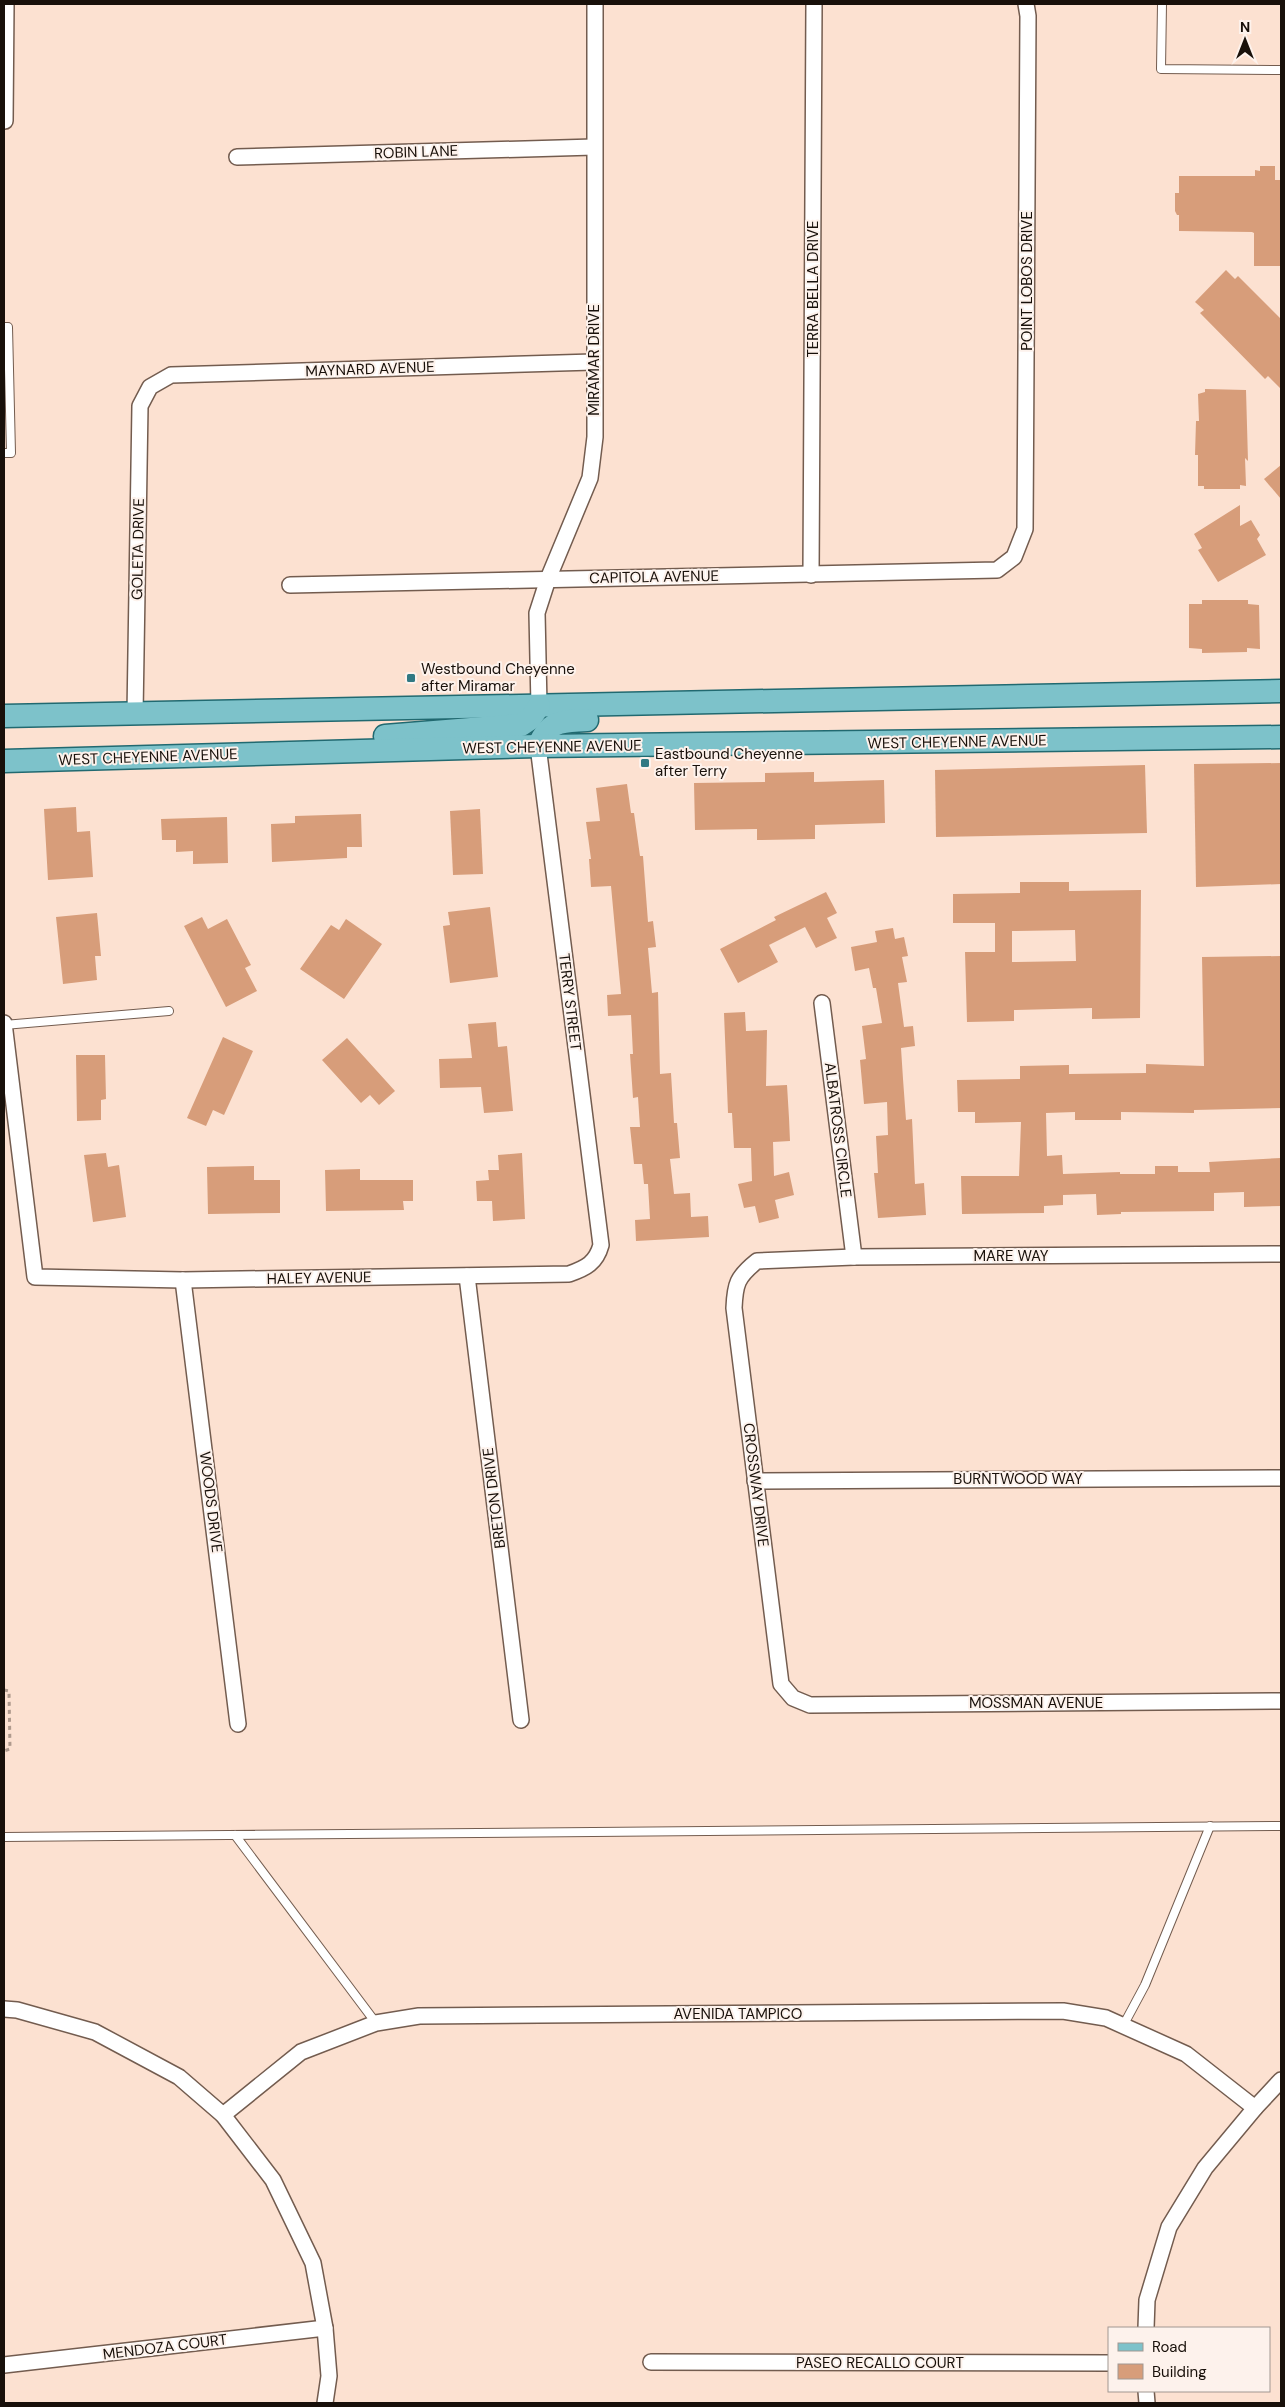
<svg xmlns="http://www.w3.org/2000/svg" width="1285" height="2407" viewBox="0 0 1285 2407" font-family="'DM Sans',sans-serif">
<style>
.building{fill:#d79d7a;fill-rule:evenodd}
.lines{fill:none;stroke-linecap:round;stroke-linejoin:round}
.lane-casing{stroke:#735c4f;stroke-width:10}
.street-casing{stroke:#735c4f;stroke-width:18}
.primary-casing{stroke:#216970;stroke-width:25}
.path{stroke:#af9a8d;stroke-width:3;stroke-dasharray:4 4;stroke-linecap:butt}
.lane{stroke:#fff;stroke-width:8}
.street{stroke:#fff;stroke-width:15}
.primary{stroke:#7dc2ca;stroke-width:22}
.poi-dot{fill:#317983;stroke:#fdf2ec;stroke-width:2}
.labels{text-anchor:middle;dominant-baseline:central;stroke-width:4;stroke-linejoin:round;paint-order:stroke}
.street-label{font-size:15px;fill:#18100a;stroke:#fdf2ec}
.poi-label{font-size:15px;fill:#18100a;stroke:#fdf2ec;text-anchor:start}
</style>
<rect width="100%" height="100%" fill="#fce1d1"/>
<!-- building -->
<g class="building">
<path d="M1260,166H1275V180H1281V266H1254V233L1252,232L1179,231V215H1177L1175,211V193H1179V176H1255V170L1260,171Z"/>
<path d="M1226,270L1235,279L1238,276L1281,319V389L1268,376L1265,379L1200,313L1204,310L1195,302Z"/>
<path d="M1205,389L1246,390L1248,461L1245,458L1246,486L1240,485V489H1204V486H1198V455H1195L1196,421H1199L1198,394L1205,392Z"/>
<path d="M1281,465V499L1264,479Z"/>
<path d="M1240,505V526L1251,520L1260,535L1257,539L1266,555L1218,582L1198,550L1202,548L1194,534Z"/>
<path d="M1202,600H1248V604L1259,605L1260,649L1247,648V652L1202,653V649L1189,648V604H1202Z"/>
<path d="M1281,763V884L1196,887L1194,764Z"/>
<path d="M1145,765L1147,833L936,837L935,770Z"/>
<path d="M814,772V782L884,780L885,823L815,825V839L757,840V829L695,830L694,783L765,782V773Z"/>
<path d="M627,784L631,813H634L640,856H643L648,922L653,921L656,947L648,948L652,993L658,992L660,1074L671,1073L674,1123H677L680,1158L670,1159L674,1194L690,1193L691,1217L708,1216L709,1237L636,1241L635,1220L650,1219L648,1184H644L642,1164H634L630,1127H640L638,1097L633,1098L630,1054H633L631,1015L608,1016L607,995L621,994L611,886L591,887L589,859H591L586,822L600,821L596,788Z"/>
<path d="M76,807L77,832L90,831L93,877L48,880L44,809Z"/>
<path d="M480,809L483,874L453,875L450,811Z"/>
<path d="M361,814L362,847H347V858L272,862L271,824L295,823V816Z"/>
<path d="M227,817L228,863L193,864V851L176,852V840H162L161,819Z"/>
<path d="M1020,882H1069V891L1141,890L1140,1018L1092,1019V1008L1014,1010V1021L967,1022L965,952H995V923H953V894L1020,893ZM1075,930L1076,961L1012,962V931Z"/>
<path d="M826,892L837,913L827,918L837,938L816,948L805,927L769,945L778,962L738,983L720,949L776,920L774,917Z"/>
<path d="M490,907L498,977L450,983L443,926L450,925L448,912Z"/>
<path d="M97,913L101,956H95L97,980L63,984L56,917Z"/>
<path d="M202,917L208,929L227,919L251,965L245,968L257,991L226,1007L184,926Z"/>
<path d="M346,919L382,944L344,999L300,969L331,925L339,930Z"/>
<path d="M893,928L895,939L904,937L908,956L902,957L907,982L898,983L904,1027L913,1026L915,1046L901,1048L903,1079L906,1120L912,1119L915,1184L924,1183L926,1215L878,1218L874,1173H878L876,1136L888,1135L887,1102L864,1104L860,1060L866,1059L862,1026L882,1023L876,988H873L869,968L855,971L851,947L877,942L875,931Z"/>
<path d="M1281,956V1108L1194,1110V1113L1121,1112V1120H1075V1112L1046,1113L1047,1156L1062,1155L1063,1174L1120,1172V1174H1155V1166H1178V1172H1210L1209,1162L1281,1158V1206L1244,1207V1192L1214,1193V1211L1121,1212V1214L1097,1215L1096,1194L1063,1195V1205L1044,1206V1213L962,1214L961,1176H1019L1021,1122L975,1123V1112H958L957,1080L1020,1079V1066L1069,1065V1074L1146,1073V1064L1204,1066L1202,957Z"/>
<path d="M745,1012L746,1031L767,1030L766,1086L787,1085L789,1118L790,1141L773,1142L774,1176L789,1172L794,1195L775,1200L779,1218L759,1223L755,1206L744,1208L738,1184L752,1181L751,1148H734L732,1113H728L724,1013Z"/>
<path d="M496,1022L498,1047L507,1046L513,1111L484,1113L481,1087L440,1088L439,1059L472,1058L468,1024Z"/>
<path d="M223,1037L253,1051L224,1115L213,1110L206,1126L187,1118Z"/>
<path d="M347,1038L395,1091L379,1105L370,1095L361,1103L322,1060Z"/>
<path d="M76,1055H105L106,1099L101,1100V1120L77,1121Z"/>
<path d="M106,1153L108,1167L119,1165L126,1217L93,1222L84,1155Z"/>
<path d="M522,1153L525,1219L493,1221L492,1201H477L476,1181L489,1180L488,1170H499L498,1155Z"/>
<path d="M254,1166V1180H280V1213L208,1214L207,1167Z"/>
<path d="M360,1169V1180H413V1201H403L404,1210L326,1211L325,1170Z"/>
</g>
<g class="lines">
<!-- lane casing -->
<g class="lane-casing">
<g id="lane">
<path d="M1162,4L1161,69L1281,70"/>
<path d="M4,327H8L11,453H4"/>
<path d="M4,1025L169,1011"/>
<path d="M235,1835L376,2023"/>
<path d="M4,1837L1281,1826"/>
<path d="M1123,2026L1145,1985L1210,1826"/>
</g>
</g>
<!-- street casing -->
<g class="street-casing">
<g id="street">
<path d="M5,121L6,4"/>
<path d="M237,157L594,147"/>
<path d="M811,575L814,4"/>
<path d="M290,585L997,570L1014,557L1025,529L1028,16L1026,4"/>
<path d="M539,706L537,613L548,579L590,478L595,437V4"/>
<path d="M135,714L140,406L150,387L171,375L593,362"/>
<path d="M822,1003L854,1257"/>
<path d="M4,1023L35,1277L183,1280L569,1274C586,1268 596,1263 601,1245L538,746"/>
<path d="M1281,1254L854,1257L757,1261C737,1277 735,1284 734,1308L781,1684L793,1698L810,1705L1281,1701"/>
<path d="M467,1276L521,1720"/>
<path d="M183,1280L238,1724"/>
<path d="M755,1481L1281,1478"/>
<path d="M4,2009L17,2010L95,2032L179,2077L223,2115L273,2180L313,2263L325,2328L329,2376L325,2403"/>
<path d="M223,2115L301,2052L376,2023L419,2016L1063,2011L1106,2018L1186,2054L1255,2108"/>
<path d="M1146,2328L1147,2300L1169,2227L1205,2168L1255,2108L1281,2080"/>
<path d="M651,2362L1109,2363"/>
<path d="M4,2365L325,2328"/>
<path d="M1146,2391L1147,2403"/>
</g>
</g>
<!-- primary casing -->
<g class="primary-casing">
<g id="primary">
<path d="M4,716L1281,691"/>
<path d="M385,736L521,725L530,719L539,706"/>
<path d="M538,746C551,719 560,722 587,720"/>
<path d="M4,761L538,746L1281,737"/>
</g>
</g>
<!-- path -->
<path class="path" d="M4,1690L9,1691L10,1749L4,1751"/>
<!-- lane -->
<use href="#lane" class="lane"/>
<!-- street -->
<use href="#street" class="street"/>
<!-- primary -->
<use href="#primary" class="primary"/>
</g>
<!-- markers -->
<g class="poi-dot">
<rect x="406" y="673" width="10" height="10" rx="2.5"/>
<rect x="640" y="758" width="10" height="10" rx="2.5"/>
</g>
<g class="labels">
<!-- street labels -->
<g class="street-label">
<text transform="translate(416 152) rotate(-2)">ROBIN LANE</text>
<text transform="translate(1027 281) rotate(-90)">POINT LOBOS DRIVE</text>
<text transform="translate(813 289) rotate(-90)">TERRA BELLA DRIVE</text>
<text transform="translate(594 360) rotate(-90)">MIRAMAR DRIVE</text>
<text transform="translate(370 369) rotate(-2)">MAYNARD AVENUE</text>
<text transform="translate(138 549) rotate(-89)">GOLETA DRIVE</text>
<text transform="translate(654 577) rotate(-1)">CAPITOLA AVENUE</text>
<text transform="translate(957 742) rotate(-1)">WEST CHEYENNE AVENUE</text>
<text transform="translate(552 747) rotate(-1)">WEST CHEYENNE AVENUE</text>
<text transform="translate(148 757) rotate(-2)">WEST CHEYENNE AVENUE</text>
<text transform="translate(570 1002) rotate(83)">TERRY STREET</text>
<text transform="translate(838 1130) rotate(83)">ALBATROSS CIRCLE</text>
<text x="1011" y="1256">MARE WAY</text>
<text transform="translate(319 1278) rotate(-1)">HALEY AVENUE</text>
<text x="1018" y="1479">BURNTWOOD WAY</text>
<text transform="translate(756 1485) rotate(83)">CROSSWAY DRIVE</text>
<text transform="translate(494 1498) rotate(-97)">BRETON DRIVE</text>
<text transform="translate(211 1502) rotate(83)">WOODS DRIVE</text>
<text x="1036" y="1703">MOSSMAN AVENUE</text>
<text x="738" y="2014">AVENIDA TAMPICO</text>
<text transform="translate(165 2347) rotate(-7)">MENDOZA COURT</text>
<text x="880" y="2363">PASEO RECALLO COURT</text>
</g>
<!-- poi labels -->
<g class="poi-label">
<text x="421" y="669">Westbound Cheyenne<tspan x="421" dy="17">after Miramar</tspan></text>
<text x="655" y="754">Eastbound Cheyenne<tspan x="655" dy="17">after Terry</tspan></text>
</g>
</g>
<!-- border -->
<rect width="1285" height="2407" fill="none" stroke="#18100a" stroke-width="10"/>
<!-- legend -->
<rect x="1108" y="2327" width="162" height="65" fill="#fdf2ec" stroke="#a19892"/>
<rect x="1118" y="2343" width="25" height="8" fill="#7dc2ca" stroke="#a19892"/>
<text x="1152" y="2352" font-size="15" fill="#18100a">Road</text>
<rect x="1118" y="2364" width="25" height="15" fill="#d79d7a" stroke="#a19892"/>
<text x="1152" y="2377" font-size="15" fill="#18100a">Building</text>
<!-- north arrow -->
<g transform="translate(1245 40)" stroke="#fdf2ec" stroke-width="4" paint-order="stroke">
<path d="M0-4L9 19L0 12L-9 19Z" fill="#18100a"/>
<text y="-8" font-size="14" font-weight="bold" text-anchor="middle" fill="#18100a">N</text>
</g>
</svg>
